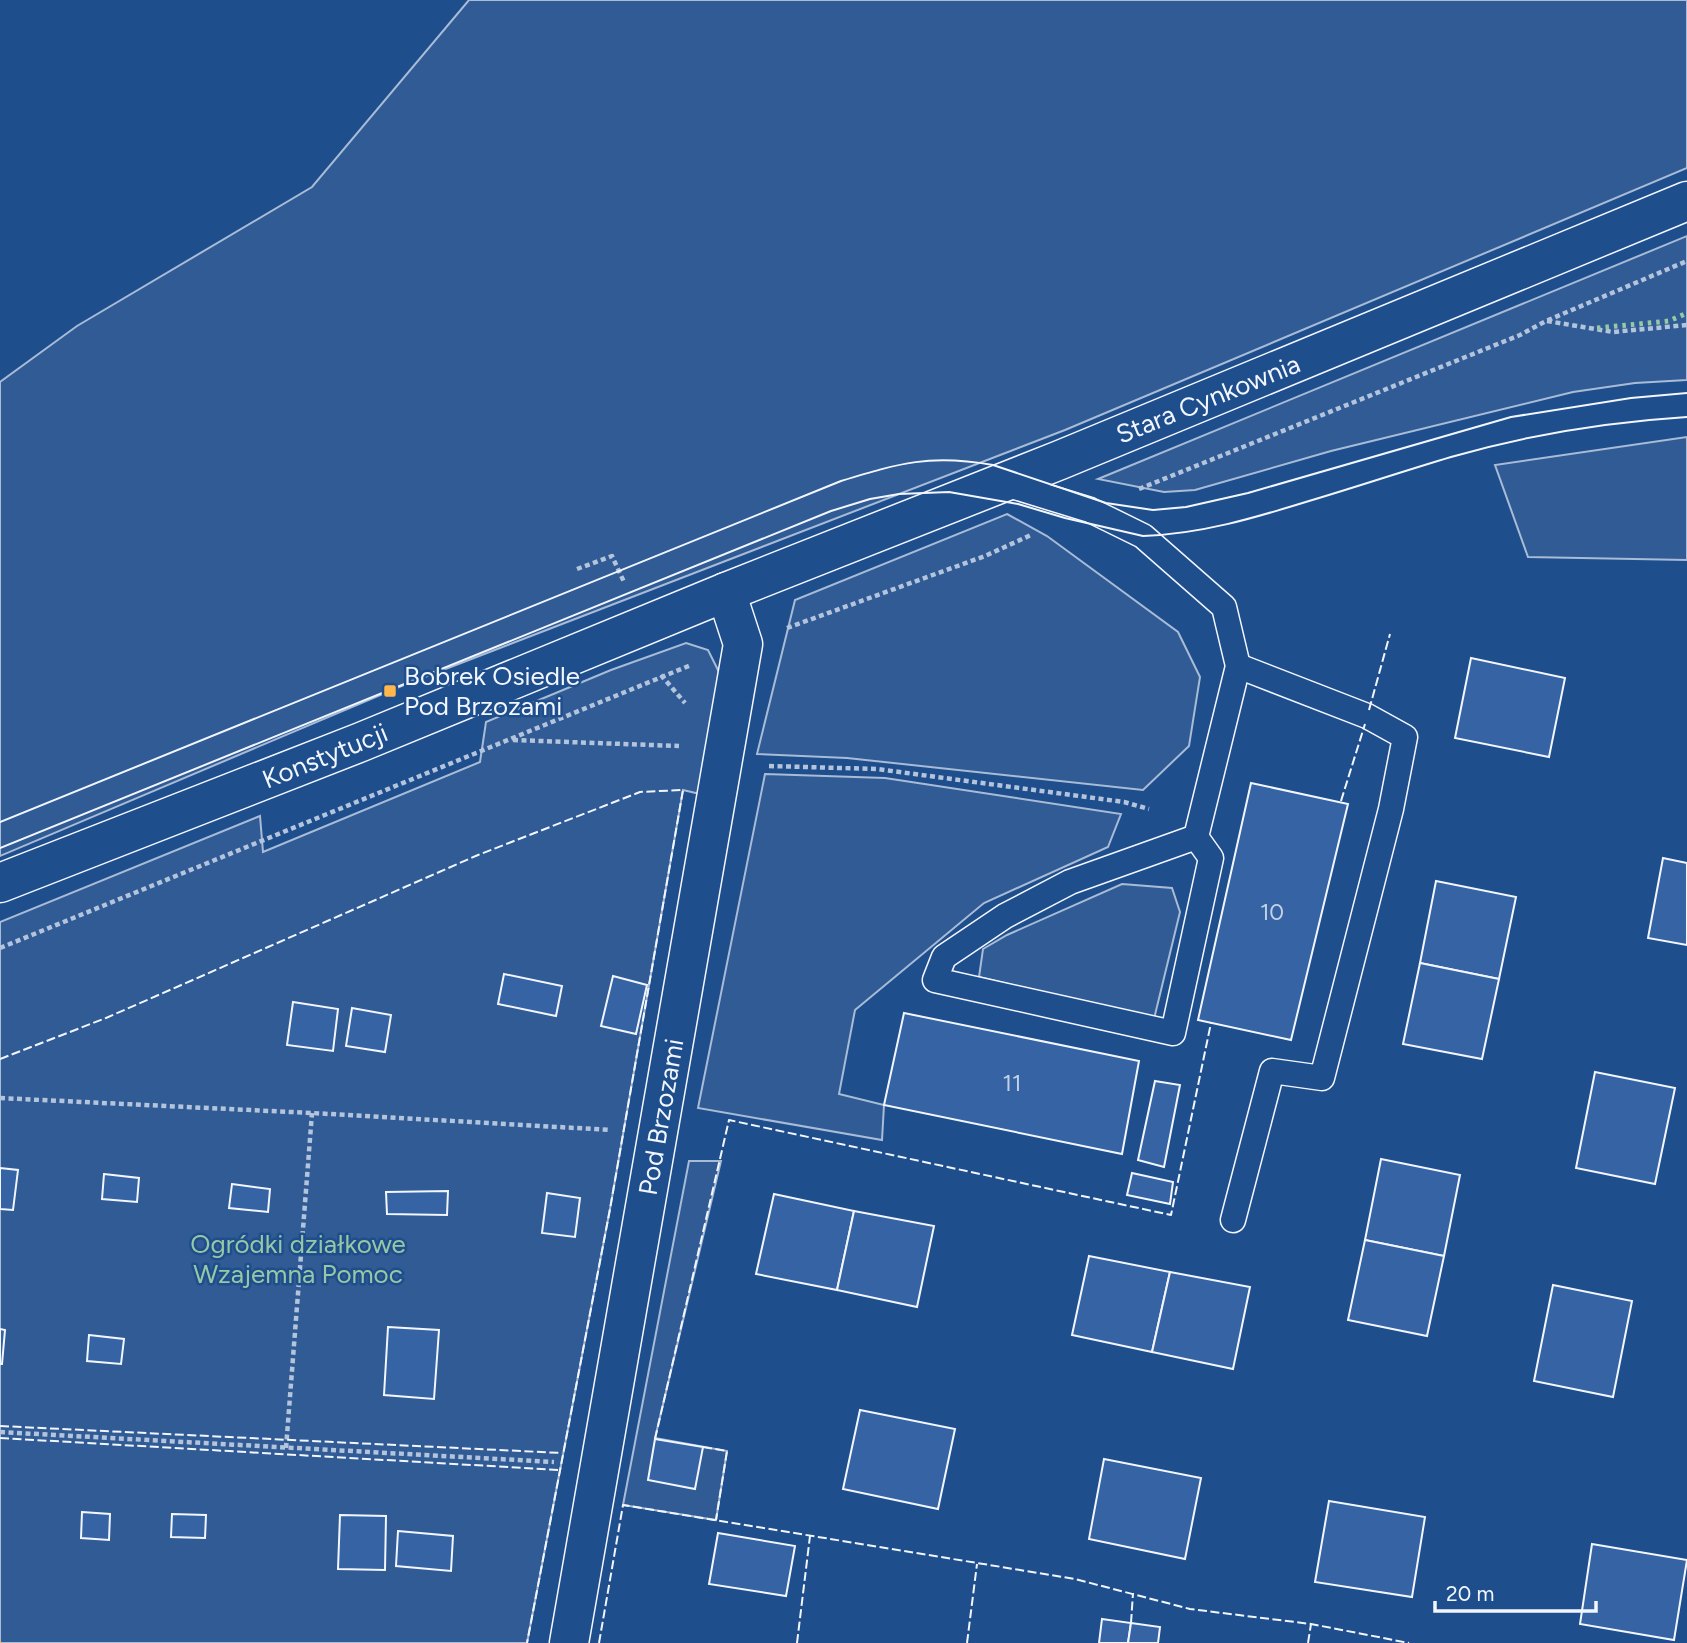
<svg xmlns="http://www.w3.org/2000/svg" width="1687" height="1643" viewBox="0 0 1687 1643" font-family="Figtree,sans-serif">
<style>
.built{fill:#305b95;stroke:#a8bbd7;stroke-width:2}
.building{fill:#3563a3;stroke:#f2f6ff;stroke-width:2}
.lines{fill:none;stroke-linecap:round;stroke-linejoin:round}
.lane-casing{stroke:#f2f6ff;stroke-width:27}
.street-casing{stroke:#f2f6ff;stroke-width:41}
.secondary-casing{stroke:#f2f6ff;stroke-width:41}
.path{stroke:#b3c4dc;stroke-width:4.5;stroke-dasharray:5 3.5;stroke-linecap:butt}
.lane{stroke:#1f4e8c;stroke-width:24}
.street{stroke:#1f4e8c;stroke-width:38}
.secondary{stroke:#1f4e8c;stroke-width:38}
.tram{stroke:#f2f6ff;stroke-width:2}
.hedge{stroke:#97c8a6;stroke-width:5;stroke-dasharray:3.5 5;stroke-linecap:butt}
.fence{stroke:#f2f6ff;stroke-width:2;stroke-dasharray:9 3.5;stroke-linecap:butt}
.power{stroke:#ffb74d;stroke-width:2;stroke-dasharray:24 5 3.5 5;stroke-linecap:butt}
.poi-dot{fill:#ffb74d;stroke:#1f4e8c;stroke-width:2.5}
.labels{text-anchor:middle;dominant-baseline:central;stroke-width:5;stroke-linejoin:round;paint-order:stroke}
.number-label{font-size:23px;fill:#c3d1e8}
.street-label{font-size:26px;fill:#f2f6ff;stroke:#1f4e8c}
.poi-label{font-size:26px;fill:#f2f6ff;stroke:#1f4e8c;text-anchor:start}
.park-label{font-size:26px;fill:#97c8a6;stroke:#1f4e8c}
</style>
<rect width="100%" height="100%" fill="#1f4e8c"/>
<!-- built -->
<g class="built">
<path d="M469,0H1687V168L1065,430L404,685L0,856V382L77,326L312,187Z"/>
<path d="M1687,236V380L1635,383L1573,392L1331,451L1195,490L1164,492L1098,479Z"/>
<path d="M1687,437V560L1528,557L1495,465Z"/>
<path d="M1007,514L1047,536L1178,632L1200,677L1189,746L1143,790L847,758L757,754L795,600Z"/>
<path d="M686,643L708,650L725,684L700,794L683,790L610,1209L527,1643H0V922L260,816L263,852L480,762L486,722L611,670Z"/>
<path d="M765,774L885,778L1121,814L1108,847L984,903L855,1010L839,1094L884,1105L882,1140L698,1108Z"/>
<path d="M1122,884L1172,888L1180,912L1154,1019L979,977L983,949L1007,935Z"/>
<path d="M689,1161H721L655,1438L727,1451L716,1520L623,1505Z"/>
</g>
<!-- building -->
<g class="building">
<path d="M1471,658L1565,678L1549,757L1455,738Z"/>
<path d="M1251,783L1348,804L1291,1040L1198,1020Z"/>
<path d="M1663,858L1687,863V945L1648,938Z"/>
<path d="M1436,881L1516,897L1499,979L1420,963Z"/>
<path d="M1420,963L1499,979L1482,1059L1403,1044Z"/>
<path d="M504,974L562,986L556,1016L498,1004Z"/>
<path d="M613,976L647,985L636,1034L601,1026Z"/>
<path d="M293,1002L338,1009L333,1051L287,1045Z"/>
<path d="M352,1008L391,1015L385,1052L346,1046Z"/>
<path d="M904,1013L1139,1061L1122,1154L884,1105Z"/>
<path d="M1595,1072L1675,1088L1655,1184L1576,1168Z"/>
<path d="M1155,1081L1180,1085L1164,1167L1138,1160Z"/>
<path d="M1381,1159L1460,1175L1444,1256L1365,1240Z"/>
<path d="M0,1168L18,1170L13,1210L0,1209Z"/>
<path d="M1132,1173L1173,1182L1170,1204L1127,1195Z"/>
<path d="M104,1174L139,1178L137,1202L102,1199Z"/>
<path d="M232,1184L270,1189L268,1212L229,1208Z"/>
<path d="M448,1191L447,1215L387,1214L386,1192Z"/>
<path d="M547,1193L580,1198L575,1237L542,1233Z"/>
<path d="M774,1194L854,1211L837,1290L756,1274Z"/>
<path d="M854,1211L934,1226L917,1307L837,1290Z"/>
<path d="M1365,1240L1444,1256L1427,1336L1348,1320Z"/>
<path d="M1089,1256L1170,1272L1152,1352L1072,1335Z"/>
<path d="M1170,1272L1250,1287L1233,1369L1152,1352Z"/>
<path d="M1553,1285L1632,1301L1613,1397L1534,1381Z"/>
<path d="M388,1327L439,1330L434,1399L384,1395Z"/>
<path d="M0,1329L5,1330L2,1364H0Z"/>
<path d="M89,1335L124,1339L121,1364L87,1361Z"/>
<path d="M860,1410L955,1429L938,1509L843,1489Z"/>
<path d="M655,1439L703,1447L695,1489L648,1480Z"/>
<path d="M1104,1459L1201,1478L1185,1559L1089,1539Z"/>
<path d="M1329,1501L1425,1517L1412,1597L1315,1582Z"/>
<path d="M82,1512L110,1514L109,1540L81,1538Z"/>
<path d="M172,1514L206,1515L205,1538L171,1537Z"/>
<path d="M340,1515L386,1516L385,1570L338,1569Z"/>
<path d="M398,1531L453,1536L451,1571L396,1566Z"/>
<path d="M718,1533L795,1546L786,1596L709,1584Z"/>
<path d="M1592,1544L1687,1560L1674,1640L1580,1624Z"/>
<path d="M1102,1619L1131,1623L1128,1643H1099Z"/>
<path d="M1131,1623L1160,1627L1158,1643H1128Z"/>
</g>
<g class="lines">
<!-- lane casing -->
<g class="lane-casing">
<g id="lane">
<path d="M1002,483L1090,510L1143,536L1224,607L1238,666L1196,837L1070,882L1005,916L944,957L935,980L1173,1033L1211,858L1196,837"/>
<path d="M1233,1220L1272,1071L1322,1078L1391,809L1405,737L1367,716L1238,666"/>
</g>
</g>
<!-- street casing -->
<g class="street-casing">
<path id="street" d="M569,1643L743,644L726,592"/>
</g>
<!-- secondary casing -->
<g class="secondary-casing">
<path id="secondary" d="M0,883L361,742L726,592L1060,460L1687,201"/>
</g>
<!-- path -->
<g class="path">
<path d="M1547,321L1613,332L1687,325"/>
<path d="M1139,489L1520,335L1546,321L1687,261"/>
<path d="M577,569L612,556L624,582"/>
<path d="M787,628L985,556L1031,535"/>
<path d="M661,675L685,703"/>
<path d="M513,740L679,746"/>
<path d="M769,766L877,769L1124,802L1149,809"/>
<path d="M0,948L691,665"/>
<path d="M0,1098L312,1113L611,1130"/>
<path d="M0,1432L554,1462"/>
<path d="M286,1448L312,1113"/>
</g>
<!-- lane -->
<use href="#lane" class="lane"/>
<!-- street -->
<use href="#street" class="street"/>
<!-- secondary -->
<use href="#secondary" class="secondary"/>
<!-- tram -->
<g class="tram">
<path d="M0,822L841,481C900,463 930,454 993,465L1106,503L1153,510L1186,507L1248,493L1511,417L1631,398L1687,393"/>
<path d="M0,848L831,511L870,499L899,494L949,492L1018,504L1065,518L1143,536C1201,534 1254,518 1309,501C1356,487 1404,471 1451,457C1527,435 1608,422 1687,417"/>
</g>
<!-- hedge -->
<path class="hedge" d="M1597,328L1669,321L1687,313"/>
<!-- fence -->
<g class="fence">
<path d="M1369,710L1390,634"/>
<path d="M1341,801L1365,724"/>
<path d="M0,1059L106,1018L478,855L640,792L683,790L610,1209L527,1643"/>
<path d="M0,1426L562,1453"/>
<path d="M0,1438L560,1470"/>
<path d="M655,1439L729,1120L1171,1215L1211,1023"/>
<path d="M703,1447L727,1451L716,1520"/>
<path d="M1131,1623L1133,1593"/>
<path d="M599,1643L623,1505L1075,1579L1190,1609L1311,1624L1409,1643"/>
<path d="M797,1643L810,1536"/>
<path d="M967,1643L977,1564"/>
<path d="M1308,1643L1311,1624"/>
</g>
<!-- power -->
<path class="power" d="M0,1642L1,1643"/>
</g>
<!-- markers -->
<rect class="poi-dot" x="383" y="684" width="14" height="14" rx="3.5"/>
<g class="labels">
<!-- number labels -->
<g class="number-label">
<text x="1272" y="912">10</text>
<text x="1012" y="1083">11</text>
</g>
<!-- street labels -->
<g class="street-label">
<text transform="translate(1208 399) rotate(-22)">Stara Cynkownia</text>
<text transform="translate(325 756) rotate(-22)">Konstytucji</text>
<text transform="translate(661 1117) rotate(-80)">Pod Brzozami</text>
</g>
<!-- poi labels -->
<g class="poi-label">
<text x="404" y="676">Bobrek Osiedle<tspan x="404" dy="30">Pod Brzozami</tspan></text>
</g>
<!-- park labels -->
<g class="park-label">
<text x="298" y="1244">Ogródki działkowe<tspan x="298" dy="30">Wzajemna Pomoc</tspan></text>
</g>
</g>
<!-- scale -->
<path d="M1435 1601v10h161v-10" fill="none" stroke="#f2f6ff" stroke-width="3.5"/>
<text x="1446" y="1601" font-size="21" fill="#f2f6ff" stroke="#1f4e8c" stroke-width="5" paint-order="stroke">20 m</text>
</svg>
